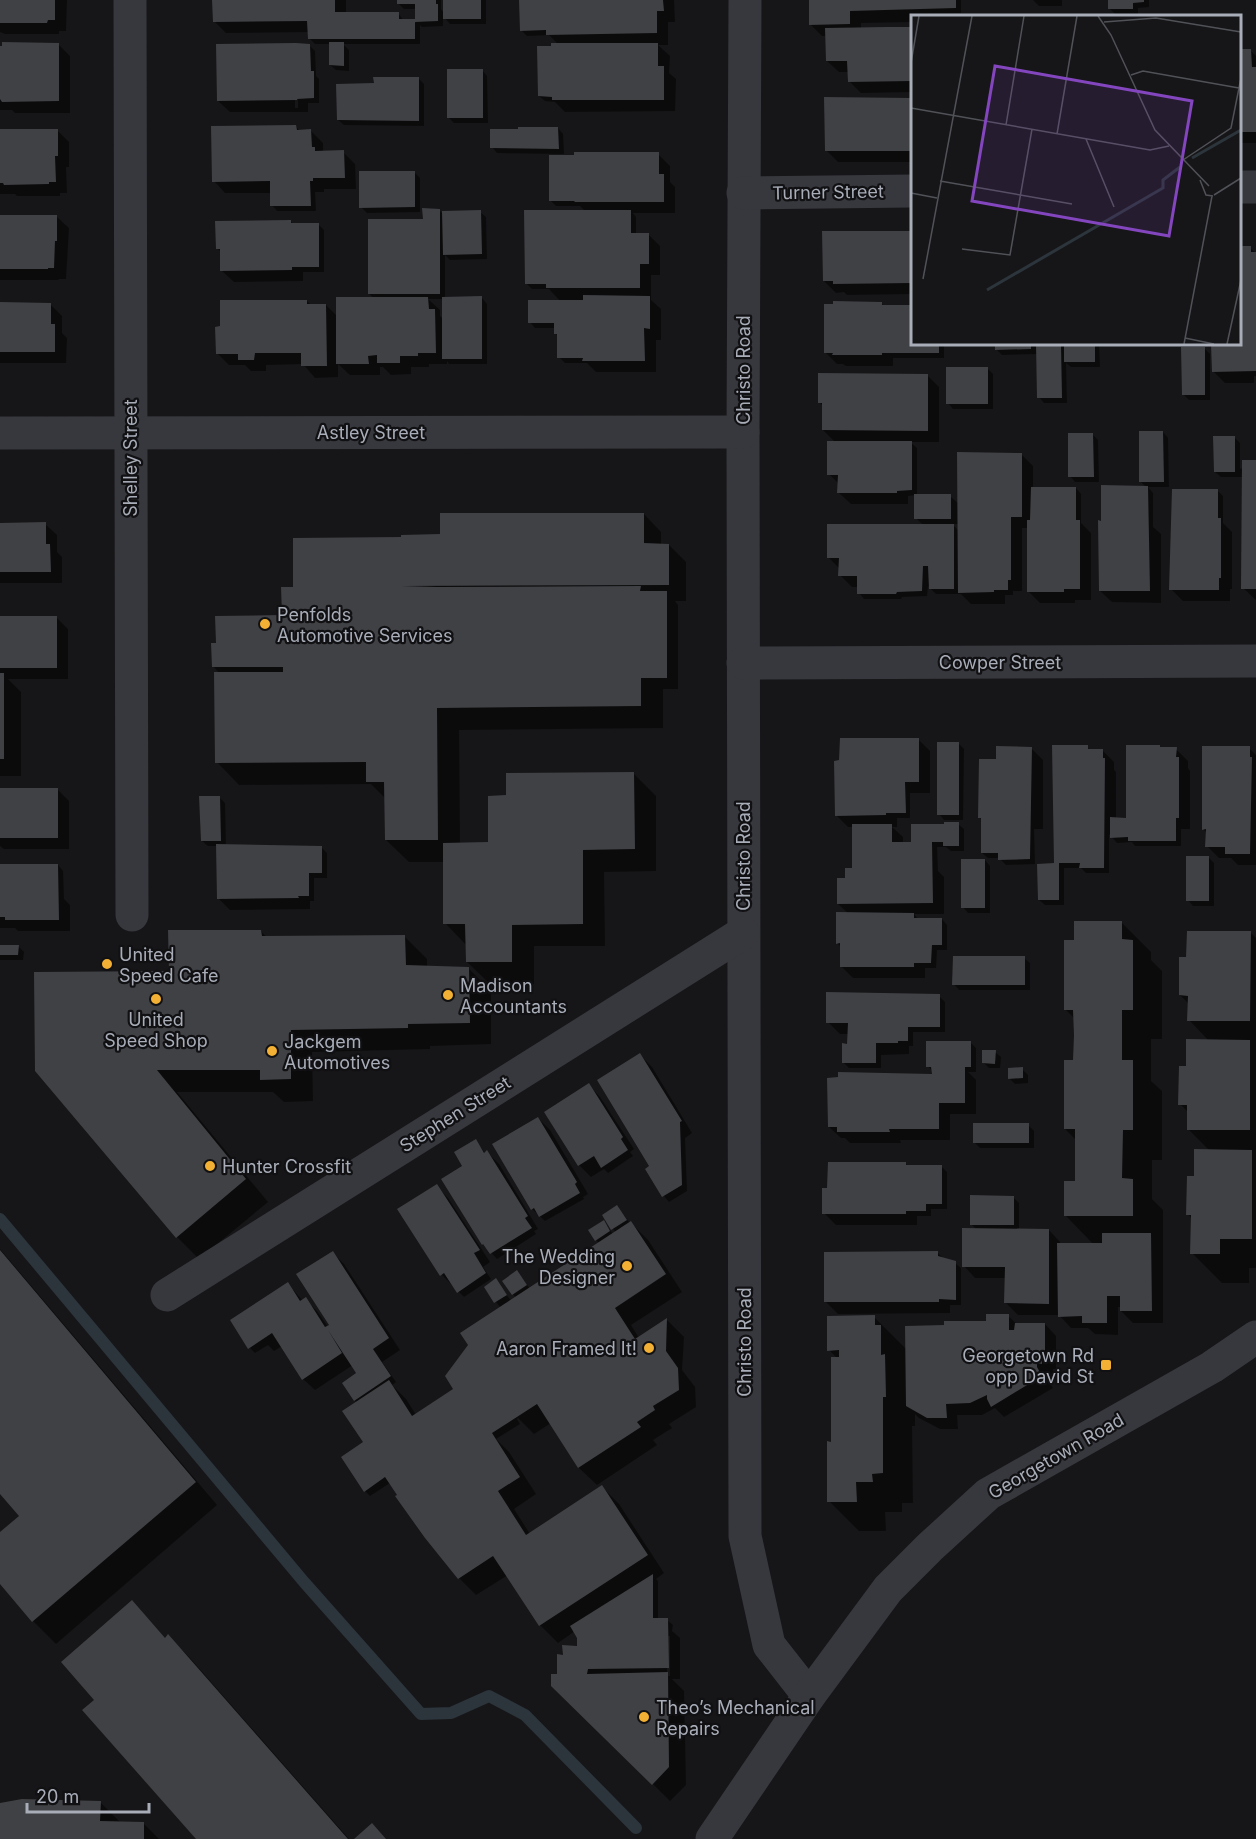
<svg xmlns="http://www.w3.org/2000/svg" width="1256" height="1839" viewBox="0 0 1256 1839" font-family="Inter,sans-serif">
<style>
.shadow{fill:#0007;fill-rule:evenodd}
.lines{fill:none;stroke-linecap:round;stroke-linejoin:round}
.stream{stroke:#2c353c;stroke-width:12}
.building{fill:#404145}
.minor{stroke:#37383d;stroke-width:33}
.poi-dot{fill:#f2b134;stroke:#111113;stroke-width:2}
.labels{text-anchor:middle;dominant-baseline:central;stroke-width:4.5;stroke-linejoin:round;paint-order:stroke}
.street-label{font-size:18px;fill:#a8adb8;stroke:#111113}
.poi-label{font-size:18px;fill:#a8adb8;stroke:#111113;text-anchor:start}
.inset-river{fill:none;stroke:#2c353c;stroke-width:3}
.inset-road{fill:none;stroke:#505258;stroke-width:1.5}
.view{fill:#8446be;fill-opacity:0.15;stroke:#8446be;stroke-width:3}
.inset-edge{fill:none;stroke:#a8adb8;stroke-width:3}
</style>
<rect width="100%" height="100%" fill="#161618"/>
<!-- shadow -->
<g class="shadow">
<path d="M0,0H67L66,31H59V34H5L0,32Z"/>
<path d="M214,0H346V13H398L404,21H414L416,23L417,9H404L399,4V0H441V9L444,13L445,0H486V24H450L443,16V26L422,27L420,25V44H343L349,50V71L336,70L330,65V44H315L309,38V32L226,33L214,21Z"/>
<path d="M521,0H674L675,22H668V45H658L670,56L669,73L676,79L675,111L565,112L555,102L545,101L539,96L559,45L549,35L527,36L521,30Z"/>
<path d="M810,0H961V13L925,14V16H912V22L861,23V29H912V92L861,93L849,81V72H839L827,61V36H822L810,24Z"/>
<path d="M1033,0H1062V6H1039Z"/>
<path d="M1110,0H1149V7L1138,8V14H1115L1110,9Z"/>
<path d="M58,44L70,56V113H15L12,110H0V47Z"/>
<path d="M309,45L315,51L316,76L319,79V103H308V112H230L218,101ZM295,54H298V108H295Z"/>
<path d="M1240,51H1251L1256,56V143H1240Z"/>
<path d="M482,70L487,76L488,123H454L448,117Z"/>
<path d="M418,78L424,84V126L344,125L338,120Z"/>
<path d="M912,99V162H838L827,151L888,100Z"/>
<path d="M296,127L300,131H311L323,143V152H343L355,164L356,189H324V192H315L316,211H277L272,205V193H225L214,181Z"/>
<path d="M558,128L563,134L564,154L497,153L492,147Z"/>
<path d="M0,130H57L69,142V167H66L67,193H60V196H17L15,194H0Z"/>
<path d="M658,154L670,166V182L675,187V213H633L636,217V234H648L660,246V275H651V300L661,309V340H656V372H596L587,363H565L559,357V337L555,333V328H535L530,322L561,302L549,289H532L526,283L585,211L580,206H556L550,200Z"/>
<path d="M414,172L420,178V212L367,213L361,207Z"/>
<path d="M439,210L444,215L480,212L486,217L487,259L450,260L445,255V298H482L487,304V364H449L447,361V364H429V367H411V374L391,375L383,367H380V375H350L338,364V377L315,378L303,364L266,365V371H251L245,365H229L217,353L307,301L311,305H326L338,317L374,298L369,294L424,220ZM428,299H444V320L440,316V310Z"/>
<path d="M0,216L57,217L69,228L66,279H58L59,280H0Z"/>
<path d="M291,222L294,224H318L324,230V272H303V281L234,282L222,271L221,252L217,248Z"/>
<path d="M912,232V294L847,295L844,292L836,293L824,281V233Z"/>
<path d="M1240,248H1250L1256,253V376H1254V383H1225L1213,371V344H1240Z"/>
<path d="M881,303L884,306L912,307V344H944V358H893V366H846L843,364H837L825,352Z"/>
<path d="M0,304H50L62,316V333L67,338L66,363H0Z"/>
<path d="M996,344H1064L1065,345V344H1099L1100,367H1071L1066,363L1067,403H1044L1039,397L1038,354L1002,355L996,349Z"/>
<path d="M1204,348L1210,354V400H1189L1184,395Z"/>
<path d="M987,368L993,374V409H953L948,403Z"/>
<path d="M927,375L939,387V442H910L917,448V496H950L959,504L1021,454L1033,466V489L1076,488L1081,494V523L1091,533V600H1075V603H1040L1029,592V528H1022V591H1013V595H1005V604H971L961,594H936L928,586L927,596L902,597L901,599H864L859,593V587H852L840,575V569L829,558L923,525L916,518V495L908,496V504H851L839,493V484L829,474L836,443L823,430V406L820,403ZM952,524H959V531Z"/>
<path d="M1163,432L1168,438L1169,487H1148L1153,493V527L1161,534V603L1112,602L1100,591L1146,487L1140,481Z"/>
<path d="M1093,435L1098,440L1099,482H1075L1070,476Z"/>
<path d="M1234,437L1240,443V469L1256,462V600L1243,588V477H1221L1215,472Z"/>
<path d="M1217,490L1223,496V523L1232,532V589H1230V601H1183L1171,589Z"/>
<path d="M644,514L661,532V545H669L686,562V601H675L678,605V689H663V728L459,730L460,844H490L508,797L633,773L656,796V871L604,872L605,946H534V984H490L467,962V946L445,923V862H409L386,840V799L371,784L239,785L217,762L220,674L213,666L283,616L295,588L402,539Z"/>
<path d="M0,524H45L57,535V552L62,557V583H0Z"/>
<path d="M56,617L68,629V679H8L21,692V776H0V618Z"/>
<path d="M918,739L930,751V793H910V818H897V827H892L903,837V844H913L958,824L964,829V851H951L946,847H937L938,871L944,877V914H914L918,919H942L947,925V950H937L936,968H925V978H853L841,966V947L837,943L849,914L838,904L847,879L854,870V827H848L836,815Z"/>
<path d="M959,744L964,749L963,820H944L939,814Z"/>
<path d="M1087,747L1090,750H1102L1114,762V770L1116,772V819H1128L1162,749H1176L1188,761V768L1190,771V829H1181V846H1135L1132,842L1117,843L1109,834V873H1086L1081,868H1064V905H1045L1039,900L1056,864Z"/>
<path d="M1031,748L1043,760V829H1034L1035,864L1006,865L999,858H988L982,853V820L980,818L997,760Z"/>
<path d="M1249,748L1256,755V865H1238L1231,858H1219L1207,846V833L1203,829Z"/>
<path d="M0,789H57L69,801V849H4L0,846Z"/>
<path d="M219,797L225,803L226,846L321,847L327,853V878H314V901H310V909L230,910L218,898V846H208L202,841Z"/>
<path d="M1208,857L1214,863V906H1193L1188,900Z"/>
<path d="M985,860L990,866V913H968L963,907Z"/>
<path d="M58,865L63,871L64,899L70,905V931H18L15,928H0V866Z"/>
<path d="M1121,922L1151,952V960L1162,971V1039H1151V1081L1162,1091V1160H1152V1199L1163,1210V1323H1133L1121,1311V1307H1118V1335L1095,1334L1088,1328H1071L1059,1315H1018L1006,1303V1278H975L964,1266L977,1230L971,1224L1013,1197L1019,1203V1230H1049L1060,1242V1245H1094L1066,1216L1076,1182V1140L1065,1129L1075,1061V1019L1065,1009L1076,942Z"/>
<path d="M261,931L267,938L404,936L427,959V967L469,969L491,991V1044L430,1046V1049L312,1052L313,1101L284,1102L273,1092H177L268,1202L199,1259L177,1237L36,1070L173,973Z"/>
<path d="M1250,932L1256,938V1268H1249V1283H1222L1192,1253V1219L1188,1214L1195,1177L1210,1151L1188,1129L1189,1113L1180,1104L1187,1067L1209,1041L1189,1020V1004L1180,995L1188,959Z"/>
<path d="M18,946L24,952L23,960H0V947Z"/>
<path d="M1024,958L1030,963V990H959L954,984Z"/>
<path d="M939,996L945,1002V1032H913V1046H909V1054L881,1055V1068H849L844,1063L849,1045V1034H840L828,1022Z"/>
<path d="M970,1042L976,1048V1072H968L976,1080V1114H950V1140H900L901,1143H850L845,1138H841L829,1127L933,1075V1072L928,1066Z"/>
<path d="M995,1052L1001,1057L1000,1068H989L983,1062Z"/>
<path d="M640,1055L652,1067L692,1133L685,1138L687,1191L669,1202L664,1196L647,1169L651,1166Z"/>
<path d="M1022,1069L1028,1075V1083L1015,1084L1009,1078Z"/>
<path d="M589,1085L600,1097L634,1149L630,1152L633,1156L608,1173L604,1169L591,1177L579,1165Z"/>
<path d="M538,1118L550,1130L588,1194L583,1197L584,1199L545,1221L532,1209Z"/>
<path d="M1028,1125L1034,1131V1148H980L974,1142Z"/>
<path d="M476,1141L485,1153L487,1152L499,1164L538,1229L534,1231L536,1234L497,1259L483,1244L443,1179L465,1166Z"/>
<path d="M905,1163L908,1166H941L947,1172V1209H931V1216H917V1225H836L824,1213Z"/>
<path d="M436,1186L448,1198L490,1262L483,1267L491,1279L464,1297L442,1275Z"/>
<path d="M617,1207L630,1223H631L648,1240L682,1292L631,1325L639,1338L667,1320L684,1337L682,1370L695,1387L696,1407L669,1424L672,1428L653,1440L657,1445L597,1485L579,1468L551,1423L534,1434L518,1418L517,1419L520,1424L496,1439L509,1452L536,1494L514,1509L530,1534L602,1487L619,1504L664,1573L656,1579L658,1581V1620H667L673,1625L672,1631L680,1638V1679H672L684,1691L686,1785L670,1801L553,1685L561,1676L564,1656L578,1647L579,1637L575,1631L558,1643L540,1625L508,1575L476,1595L459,1578L390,1483L370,1496L365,1491L364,1443L357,1403L344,1383L359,1373L353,1365L315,1390L303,1379L282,1346L274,1351L268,1345L255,1353L250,1348L288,1284L303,1301L305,1299L317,1311L328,1327L331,1326L333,1253L344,1264L400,1350L382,1362L396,1382L392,1385L406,1399L416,1415L453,1391L501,1308L496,1302V1280L511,1301L516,1298L513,1294L522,1278L530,1289L599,1243L596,1240L603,1222L613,1234L616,1232L613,1229ZM667,1636H670V1676H667Z"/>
<path d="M0,1249L217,1505L56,1644L33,1621L0,1582V1534L21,1516L0,1491Z"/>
<path d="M938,1253L944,1259L955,1263L961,1268V1305H950V1313L838,1314L826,1302Z"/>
<path d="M1008,1316L1017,1324H1045L1056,1336V1369H1053V1375L1048,1374V1381L1053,1388L1004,1417L995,1408L982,1415H957L958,1429H940L919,1418L915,1414V1426H912L913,1503H902V1512H885L886,1531H859L829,1501L837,1358L829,1350L874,1317L907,1350L945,1327L988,1322Z"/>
<path d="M168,1636L190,1658L349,1839H198L165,1639Z"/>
<path d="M100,1802L121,1823H143L159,1839H0V1804Z"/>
</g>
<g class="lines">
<!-- stream -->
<path class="stream" d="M0,1219L304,1582L421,1714L451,1713L489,1696L525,1715L636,1828"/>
</g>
<!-- building -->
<g class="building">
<path d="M0,0H55V20H48L47,23H0Z"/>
<path d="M212,0H335V12H399V19H415V4H397V0H436V4H438V21L415,22V39H308L307,21L213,22Z"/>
<rect x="443" y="0" width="38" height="19"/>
<path d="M519,0H663L664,11H657V33L546,35V30L520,31Z"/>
<path d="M809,0H956V8L850,11V24L809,25Z"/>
<path d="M1108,0H1144V2L1133,3V9H1108Z"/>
<path d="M887,27H912V81L848,82L847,61H826L825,28Z"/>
<path d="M2,42L59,43V101L2,102L0,99V46H2Z"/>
<path d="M329,42H344V66L329,65Z"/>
<path d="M296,43L310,44L311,71H314V98L297,99V100L217,101L216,44Z"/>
<path d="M551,43H658V66H664V100H552V97L538,96L537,46H551Z"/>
<path d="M1240,49H1251L1252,67H1256V132H1240Z"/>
<rect x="447" y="69" width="36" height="49"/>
<path d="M373,77H419V121L337,120L336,84L374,83Z"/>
<path d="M824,97L912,98V151H825Z"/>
<path d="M296,125L297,130L311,129L312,147H315V151L344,150L345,178H313V181H310L311,206H270V181L212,182L211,126Z"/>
<path d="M518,127H558L559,149L490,148V129H518Z"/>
<path d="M0,129H58V156H55L56,182H49V184L4,185L3,183H0Z"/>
<path d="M574,152H659V174H664V202H574L575,201H549V155H574Z"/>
<path d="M359,171H415V207L359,208Z"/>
<path d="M422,208L440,209V294H368V219H423Z"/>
<path d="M481,210L482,254L443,255L442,211Z"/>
<path d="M524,210H631V233H649V264H640V288H546V284H525Z"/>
<path d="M0,215H57V241H55L54,268H48V269H0Z"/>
<path d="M291,220V223H319V267H292V270L220,271V249H216L215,221Z"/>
<path d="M822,231H912V283L833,284V281H823Z"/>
<path d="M1240,246H1251V252H1256V371L1212,372L1211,344H1240Z"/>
<path d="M583,295L650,296V329L644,328L645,361H582L583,358H557V334H554V323H528V300H583Z"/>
<path d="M482,296V359H442V297Z"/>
<path d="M336,297H428L429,309H435L436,353H418V356H400V363H377V355L368,356L369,364H336Z"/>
<path d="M220,300H307V304H326L327,366H301V353H255L254,360H238V354H216L215,327L220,326Z"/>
<path d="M833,301L882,302V305H912V344H939V353H882V355H832L833,353H824V304H833Z"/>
<path d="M0,302L51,303V324H55V352H0Z"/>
<path d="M995,344H1031V349L995,350Z"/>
<path d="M1036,344H1061L1062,398H1037Z"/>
<rect x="1064" y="344" width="31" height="18"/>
<path d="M1181,347H1205V395H1182Z"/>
<rect x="946" y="367" width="42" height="37"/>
<path d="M818,373L928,374V431L822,430V403H818Z"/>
<path d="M1139,431H1163L1164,482H1139Z"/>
<path d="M1068,433H1093L1094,477H1068Z"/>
<path d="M1213,436H1235V472H1214Z"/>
<path d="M827,441H912V490L897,491V493H837L838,475H827Z"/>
<path d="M957,452L1022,453V517H1011V580H1008V590H994V592L958,593Z"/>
<path d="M1242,460H1256V589H1241Z"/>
<path d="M1101,485L1148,486L1150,591H1099L1098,520L1101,521Z"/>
<path d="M1031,487H1076V520H1080V589H1064V592H1027V520H1030Z"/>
<path d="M1172,489H1218V518H1221V578H1219V590H1169Z"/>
<rect x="914" y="494" width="37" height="25"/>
<path d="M440,513H644V543L669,544V585L401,586L437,587L641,586L640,591H667V678H641V706L437,708L438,840H385L384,782H366V762L215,763L214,672H283V667H212L211,643H216L215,616L282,615L281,587H293V538L401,537V535L440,534Z"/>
<path d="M46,522V544H50L51,572H0V523Z"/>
<path d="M827,524H954V589H929L928,566H923L922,591L897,592L896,594H857V576H838L839,558H827Z"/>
<rect x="0" y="616" width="57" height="52"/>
<rect x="0" y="673" width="4" height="86"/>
<path d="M840,738H919V782H905L906,813H886V815L835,816L834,761L839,760Z"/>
<rect x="937" y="742" width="22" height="73"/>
<path d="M1052,745H1088V749H1103V758H1105L1104,868H1079L1080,863H1059V900H1038L1037,864L1054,863Z"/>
<path d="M1126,745H1160V747H1177L1176,757H1179V818H1176V841H1128V837L1110,838V817L1126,818Z"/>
<path d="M996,746L1032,747L1030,859L998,860V853H981V818H978L979,759H996Z"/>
<path d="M1202,746H1250V757H1252L1250,854H1225V847H1205L1206,829L1202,830Z"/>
<path d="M634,772L635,849L583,850V924L512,925V962H466L465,924H443V843L488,842V796L506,795V773Z"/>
<rect x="0" y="788" width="58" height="50"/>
<path d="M199,796H220L221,841H201Z"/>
<path d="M944,822H959V846H943V842H932L933,903L837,904V878H845V868H852V824H892V842H911V824H944Z"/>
<path d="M216,844L322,846V873H309V896H298L299,898L217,899Z"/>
<rect x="1186" y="856" width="23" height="45"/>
<rect x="961" y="859" width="24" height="49"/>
<path d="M0,864H58L59,920H5V917H0Z"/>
<path d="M836,912L914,913V918H942V945H932L931,963H914V967H840V943L836,944Z"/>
<path d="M1074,921H1122V939L1133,940V1010H1122V1060H1133V1130H1123L1122,1178L1133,1179V1216H1064V1181H1075V1129H1064V1060H1073L1074,1035L1073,1010H1064V940H1074Z"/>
<path d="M168,930H261L262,936L405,935L406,965L469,967L470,1023L408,1024V1028L291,1030V1079L260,1080V1070H157L246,1179L176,1238L35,1071L34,972L169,971Z"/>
<path d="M1187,931H1251L1250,1021H1187L1188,996L1179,995V957H1186Z"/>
<path d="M0,945H19L18,955H0Z"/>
<path d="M953,956H1025V985H952Z"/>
<path d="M826,992L940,994V1027H908V1041H898V1043H876V1063H842V1043L847,1044L848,1023H826Z"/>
<path d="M1186,1039L1250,1040V1130H1187V1105H1178L1179,1066H1186Z"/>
<path d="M926,1041H971V1067H965V1103H939V1129H889L890,1132H837V1127H828L827,1078L838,1077V1072L932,1074L931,1067H926Z"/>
<path d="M982,1050H996L995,1064L982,1063Z"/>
<path d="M640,1053L682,1121L680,1122L682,1185L662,1197L645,1169L649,1166L597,1080Z"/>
<path d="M1023,1067V1078L1008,1079V1068Z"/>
<path d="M589,1083L623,1137L621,1139L628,1150L601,1168L594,1156L578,1166L544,1112Z"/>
<path d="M538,1117L577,1182L575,1184L580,1193L539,1217L534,1208L531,1210L492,1144Z"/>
<rect x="973" y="1123" width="56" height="20"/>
<path d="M476,1139L484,1153L487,1150L528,1216L525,1218L532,1228L490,1254L483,1244L482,1245L441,1179L462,1166L454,1152Z"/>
<path d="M1194,1149L1252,1150V1239H1220V1254H1190L1191,1215H1186L1187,1176H1194Z"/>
<path d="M828,1162H906V1165H942V1204H926V1211H906V1214H822V1188H827Z"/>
<path d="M437,1184L480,1250L474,1253L486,1273L457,1293L444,1273L440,1276L397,1209Z"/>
<path d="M970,1195L1014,1196V1225H970Z"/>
<path d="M617,1205L627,1220L611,1230L602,1215Z"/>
<path d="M604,1220L610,1231L595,1241L588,1230Z"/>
<path d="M631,1221L666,1274L615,1308L635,1339L667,1318L666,1351L678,1368L679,1390L653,1406L655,1410L637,1422L641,1427L578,1468L537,1404L492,1433L520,1477L498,1491L526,1535L602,1485L648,1555L539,1626L493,1556L458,1579L425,1538L395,1496L397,1495L385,1477L364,1492L341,1457L363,1442L342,1411L389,1380L412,1416L453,1389L445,1376L468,1345L460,1333Z"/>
<path d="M962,1228L1049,1229V1304L1004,1303L1005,1267H962Z"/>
<path d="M1102,1233H1151L1152,1311H1120V1296H1107V1323H1082V1316L1058,1317L1057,1243H1102Z"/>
<path d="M0,1250L196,1482L32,1622L0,1584V1532L19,1516L0,1494Z"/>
<path d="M333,1251L389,1338L373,1349L391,1376L354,1401L342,1383L356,1373L328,1330L342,1353L302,1380L272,1333L248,1349L230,1320L288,1282L300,1301L306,1297L325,1327L329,1325L296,1274Z"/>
<path d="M938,1251V1256L956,1261V1300L939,1299V1302H824V1252Z"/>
<path d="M517,1270L527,1285L512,1295L502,1281Z"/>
<path d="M496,1278L507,1295L494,1303L484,1287Z"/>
<path d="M986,1314H1009V1330H1014L1015,1323H1045V1358H1042V1364L1037,1363V1367L1042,1376L991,1407L987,1399V1395L970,1403L946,1404L947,1418H927L906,1406L905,1326L944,1325V1321H986Z"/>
<path d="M875,1315V1325H881V1355L885,1354L886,1397H883V1473L872,1474L873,1482H856L857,1502H827V1441L831,1442V1357H839V1350L827,1351V1316Z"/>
<path d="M653,1574V1618H668L669,1668L588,1669L587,1674L668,1672L669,1767L652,1785L551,1686V1674H557V1654L563,1655L562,1645L577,1646V1638L570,1626Z"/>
<path d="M132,1600L165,1638L168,1634L348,1839H196L82,1710L94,1700L61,1662Z"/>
<path d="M22,1799L101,1801L100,1821L144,1822V1839H0V1803Z"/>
<path d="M372,1823L386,1839H354Z"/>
</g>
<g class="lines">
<!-- minor -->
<g class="minor">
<path d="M130,0L132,915"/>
<path d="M745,0L743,432L745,1536L769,1645L809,1696"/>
<path d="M1240,187H1256"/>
<path d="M743,193L912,191"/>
<path d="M0,433L743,432"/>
<path d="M743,663L1256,661"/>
<path d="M167,1295L743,933"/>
<path d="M712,1839L809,1696L888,1589L930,1547L988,1494L1212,1367L1256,1337"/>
</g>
</g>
<!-- markers -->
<g class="poi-dot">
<circle cx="265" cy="624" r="6"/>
<circle cx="107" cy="964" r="6"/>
<circle cx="448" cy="995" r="6"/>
<circle cx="156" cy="999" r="6"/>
<circle cx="272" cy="1051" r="6"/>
<circle cx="210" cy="1166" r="6"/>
<circle cx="627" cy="1266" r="6"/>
<circle cx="649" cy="1348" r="6"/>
<rect x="1100" y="1359" width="12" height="12" rx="3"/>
<circle cx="644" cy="1717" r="6"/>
</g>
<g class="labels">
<!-- street labels -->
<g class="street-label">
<text transform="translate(828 192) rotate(-1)">Turner Street</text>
<text transform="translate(743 370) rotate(-90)">Christo Road</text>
<text x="371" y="432">Astley Street</text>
<text transform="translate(130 458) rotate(-90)">Shelley Street</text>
<text x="1000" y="662">Cowper Street</text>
<text transform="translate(743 856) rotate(-90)">Christo Road</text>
<text transform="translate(455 1114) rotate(-32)">Stephen Street</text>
<text transform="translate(744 1342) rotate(-90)">Christo Road</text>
<text transform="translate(1056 1456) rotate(-30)">Georgetown Road</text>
</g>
<!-- poi labels -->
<g class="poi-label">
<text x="277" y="614">Penfolds<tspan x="277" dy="21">Automotive Services</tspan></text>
<text x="119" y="954">United<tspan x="119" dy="21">Speed Cafe</tspan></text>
<text x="460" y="985">Madison<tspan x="460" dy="21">Accountants</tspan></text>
<text x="156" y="1019" text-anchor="middle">United<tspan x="156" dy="21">Speed Shop</tspan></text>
<text x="284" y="1041">Jackgem<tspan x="284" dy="21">Automotives</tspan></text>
<text x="222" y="1166">Hunter Crossfit</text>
<text x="615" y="1256" text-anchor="end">The Wedding<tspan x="615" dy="21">Designer</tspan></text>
<text x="637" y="1348" text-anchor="end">Aaron Framed It!</text>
<text x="1094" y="1355" text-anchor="end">Georgetown Rd<tspan x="1094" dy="21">opp David St</tspan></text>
<text x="656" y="1707">Theo’s Mechanical<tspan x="656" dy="21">Repairs</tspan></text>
</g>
</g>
<!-- overview -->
<g transform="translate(911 15)">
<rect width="330" height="330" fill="#161618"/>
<path class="inset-river" d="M281,143L330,115M76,275L252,173V165L269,152"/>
<path class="inset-road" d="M187,1L200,20L244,115L298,171M193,7L245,3L330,17M0,48L8,1M220,60L232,56L328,73M0,93L239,135L258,131M95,110L113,1M146,119L166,1M175,124L203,192M272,145L320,113L330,63M289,165L295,180L302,181M29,166L161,189M0,178L26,183M303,180L330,163M51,234L99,240L121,114M12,264L61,1M274,323L303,329M273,329L301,181M316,329L330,265"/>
<path class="view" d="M84,51L281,86L258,221L61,186Z"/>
<rect width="330" height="330" class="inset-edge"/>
</g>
<!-- scale -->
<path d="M27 1803v9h122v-9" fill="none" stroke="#a8adb8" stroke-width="3"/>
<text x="36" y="1803" font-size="18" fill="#a8adb8" stroke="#111113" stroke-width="4.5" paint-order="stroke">20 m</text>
</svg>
